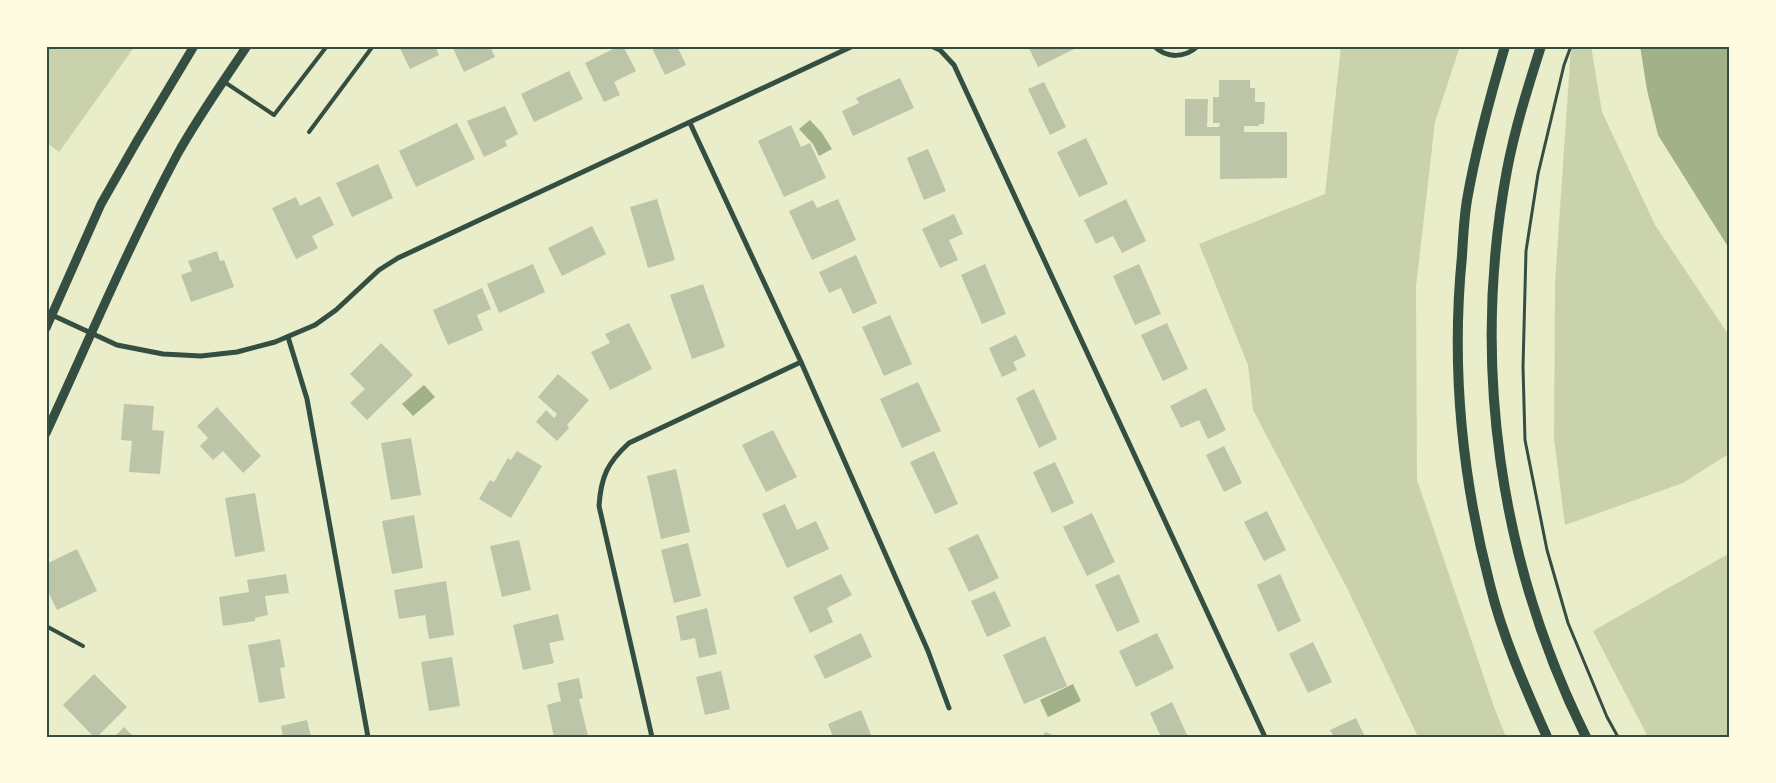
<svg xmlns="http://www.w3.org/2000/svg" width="1776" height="783" viewBox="0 0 1776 783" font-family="'PT Sans Narrow',sans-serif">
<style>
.green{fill:#cad2ad}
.water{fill:#a3b18a}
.building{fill:#bcc5a7}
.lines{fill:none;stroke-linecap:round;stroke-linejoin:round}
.path{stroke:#344e41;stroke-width:3}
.service{stroke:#344e41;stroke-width:4}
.minor{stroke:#344e41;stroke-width:5}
.tertiary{stroke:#344e41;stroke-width:9}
.secondary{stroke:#344e41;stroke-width:10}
.neatline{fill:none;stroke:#344e41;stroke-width:2}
</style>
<rect width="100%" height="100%" fill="#e9edc9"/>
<!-- green -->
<g class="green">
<path d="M46,46H135L59,152L46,142Z"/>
<path d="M1341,46H1460L1435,122L1416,287L1417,480L1494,707L1506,737H1418L1347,588L1253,410L1248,365L1199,244L1325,194Z"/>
<path d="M1571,46H1591L1602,112L1655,225L1730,337V453L1683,483L1565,525L1554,439L1555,283Z"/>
<path d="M1730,553V737H1648L1593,631Z"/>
</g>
<!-- water -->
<g class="water">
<path d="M1640,46H1730V250L1658,135L1647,90Z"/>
<path d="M810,120L822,133L832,149L819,156L813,144L799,129Z"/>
<path d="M424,385L435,397L413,416L402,404Z"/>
<path d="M1073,684L1081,701L1048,717L1040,700Z"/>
</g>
<!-- building -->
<g class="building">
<path d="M399,46H435L439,55L410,69Z"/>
<path d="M452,46H490L495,57L464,72Z"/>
<path d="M619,46H623L636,71L614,82L620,95L604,102L585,63Z"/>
<path d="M651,46H677L686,65L665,75Z"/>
<path d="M1028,46H1072L1074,49L1038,67Z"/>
<path d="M569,71L583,99L534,122L521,94Z"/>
<path d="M900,78L914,108L853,136L842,111L859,103L856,98Z"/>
<path d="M1219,80H1250V88H1255V102H1265L1264,124H1259V126H1244V132H1287V178L1220,179V136H1185V99H1208L1207,127H1219L1220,123H1213V97H1219Z"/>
<path d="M1044,82L1066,127L1050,135L1028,89Z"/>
<path d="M505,106L518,134L505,141L507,146L484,157L467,121Z"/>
<path d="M457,123L475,159L416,187L399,151Z"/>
<path d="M791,125L801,147L810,143L826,178L784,197L758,141Z"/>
<path d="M1086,138L1108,184L1079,197L1057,152Z"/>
<path d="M928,149L946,191L924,200L907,158Z"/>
<path d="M378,164L393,198L352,217L336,183Z"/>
<path d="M320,196L334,225L312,236L318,248L296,259L272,208L296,197L300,206Z"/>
<path d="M657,199L675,260L648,268L630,207Z"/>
<path d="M838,199L856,240L812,260L789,211L813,200L817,208Z"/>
<path d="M1126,199L1146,241L1122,253L1113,236L1096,244L1084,220Z"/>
<path d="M954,214L963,234L949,240L958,260L940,268L922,229Z"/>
<path d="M592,226L606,254L562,276L548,248Z"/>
<path d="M217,251L220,261L224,260L234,287L191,302L181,275L192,271L188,261Z"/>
<path d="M856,255L877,303L853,314L841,288L829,293L819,272Z"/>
<path d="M533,264L545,292L499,313L487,284Z"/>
<path d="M985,264L1006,314L982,324L961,275Z"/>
<path d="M1139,264L1161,314L1135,325L1113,276Z"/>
<path d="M703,284L725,347L692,359L670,295Z"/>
<path d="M482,288L491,309L477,315L483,330L448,345L433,310Z"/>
<path d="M890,315L912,364L884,376L862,327Z"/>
<path d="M629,323L652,369L610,390L591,352L610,343L605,334Z"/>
<path d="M1167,323L1188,369L1163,381L1141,335Z"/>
<path d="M1016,335L1026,356L1013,362L1017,370L1002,377L989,348Z"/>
<path d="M381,343L413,375L367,420L350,403L365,389L350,374Z"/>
<path d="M558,374L589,400L567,425L569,428L557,441L536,422L546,410L554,418L557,414L538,397Z"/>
<path d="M918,382L941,431L902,448L880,399Z"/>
<path d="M1206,388L1226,430L1208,439L1199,420L1181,428L1170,406Z"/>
<path d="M1034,389L1057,439L1039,448L1016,398Z"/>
<path d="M124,404L154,406L152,430L164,431L160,474L129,472L132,441L121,440Z"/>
<path d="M217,407L261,456L243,473L223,451L213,460L200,446L208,438L197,426Z"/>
<path d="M773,430L797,477L766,492L742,445Z"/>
<path d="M411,438L421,495L391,500L381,443Z"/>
<path d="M1224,446L1242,483L1224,492L1206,455Z"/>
<path d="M517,451L542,466L511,518L479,499L490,480L494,482L508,458L511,460Z"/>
<path d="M934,451L958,504L935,514L910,462Z"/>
<path d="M1055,462L1074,503L1052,513L1033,472Z"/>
<path d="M676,469L690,532L661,539L647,476Z"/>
<path d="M255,493L265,551L235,557L225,498Z"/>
<path d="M785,504L797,530L816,521L829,549L787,568L762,514Z"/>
<path d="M1267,511L1286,550L1264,561L1244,522Z"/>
<path d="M1092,513L1115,562L1087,576L1063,527Z"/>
<path d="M414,515L423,568L392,574L382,521Z"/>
<path d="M978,534L999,578L969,592L948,548Z"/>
<path d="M519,540L531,590L502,597L490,546Z"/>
<path d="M688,543L701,596L674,603L661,550Z"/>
<path d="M77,549L97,591L57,610L46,587V564Z"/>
<path d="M286,574L289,593L265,596L268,615L255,618V621L223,626L219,597L249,592L247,580Z"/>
<path d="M841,574L852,595L827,608L833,622L810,633L793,597Z"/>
<path d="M1119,574L1140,622L1117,632L1095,585Z"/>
<path d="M1280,574L1301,621L1278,632L1257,585Z"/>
<path d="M446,581L454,635L429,639L425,615L399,619L394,590Z"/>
<path d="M995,591L1011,626L987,637L971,601Z"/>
<path d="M707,608L717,654L699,658L695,638L681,641L676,616Z"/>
<path d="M558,614L564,640L549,643L554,663L523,670L513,625Z"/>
<path d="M861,633L872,657L825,679L814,656Z"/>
<path d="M1157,633L1174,668L1136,687L1119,651Z"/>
<path d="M1045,636L1067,686L1024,704L1003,655Z"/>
<path d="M280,639L285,667L280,668L285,698L259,703L248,645Z"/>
<path d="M1313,642L1332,682L1308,693L1289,654Z"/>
<path d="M452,657L460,706L429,711L421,662Z"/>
<path d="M721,671L730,709L705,715L696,677Z"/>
<path d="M94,674L127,707L97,737H94L63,705Z"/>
<path d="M579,678L583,698L579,699L588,736L554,737L547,705L561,701L557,683Z"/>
<path d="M1172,702L1188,737H1161L1150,713Z"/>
<path d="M861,710L872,737H833L828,724Z"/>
<path d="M1356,718L1365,737H1334L1330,730Z"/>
<path d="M307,720L311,737H283L281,726Z"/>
<path d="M124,727L134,737H114Z"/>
<path d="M1045,732L1058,737H1043Z"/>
</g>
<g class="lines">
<!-- path -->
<path class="path" d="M1571,46L1564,65L1538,174L1526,251L1523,367L1525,440L1547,550L1568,623L1607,717L1618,737"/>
<!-- service -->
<g class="service">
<path d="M223,81L274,115L327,46"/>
<path d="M309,132L373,46"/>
<path d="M46,626L83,646"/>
</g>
<!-- minor -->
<g class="minor">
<path d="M931,46L940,50L954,65L1265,737"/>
<path d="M1154,46C1167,59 1185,58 1198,46"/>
<path d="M690,123L801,362L928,651L949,708"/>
<path d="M52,315L117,345L163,354L201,356L237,352L275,342L315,325L336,310L379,270L398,258L853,46"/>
<path d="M288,337L307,399L368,737"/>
<path d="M652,737L599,506C601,477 607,463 629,443L801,362"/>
</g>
<!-- tertiary -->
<g class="tertiary">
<path d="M46,328L101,204L137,141L194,46"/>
<path d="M46,433C89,340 129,245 177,155C198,117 223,82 247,46"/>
</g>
<!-- secondary -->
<g class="secondary">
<path d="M1505,46C1490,97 1476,148 1467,200C1464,218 1463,238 1462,256C1451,367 1462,478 1490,585C1503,638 1525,687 1547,737"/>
<path d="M1541,46C1528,87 1515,128 1507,170C1471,363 1499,561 1586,737"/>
</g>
</g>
<!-- border -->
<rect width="1776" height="783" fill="none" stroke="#fefae0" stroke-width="95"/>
<rect x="48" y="48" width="1680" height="688" class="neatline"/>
</svg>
